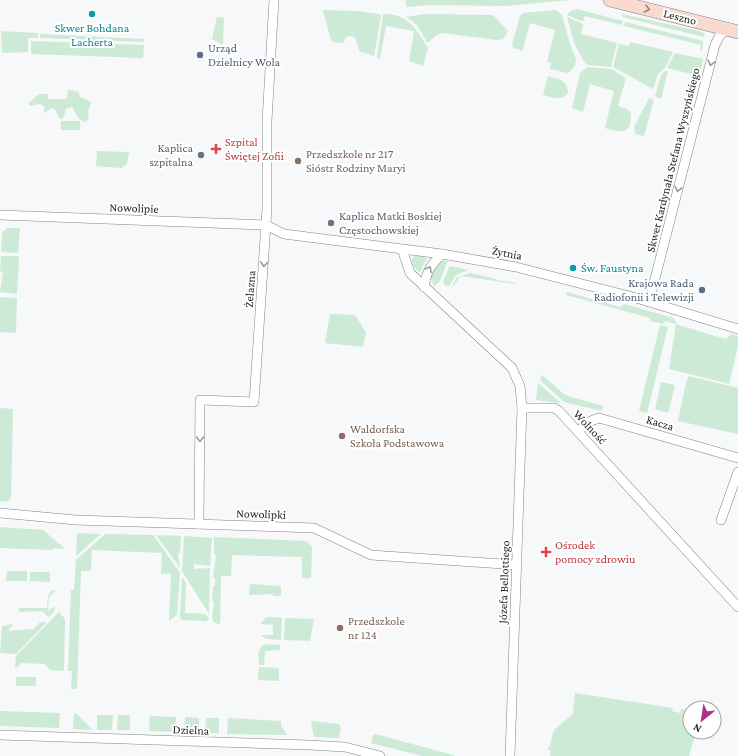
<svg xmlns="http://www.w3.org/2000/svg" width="738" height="756" viewBox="0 0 738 756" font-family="'Crimson Pro',serif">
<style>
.green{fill:#ccead5}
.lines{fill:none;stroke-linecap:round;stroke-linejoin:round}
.street-casing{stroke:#818385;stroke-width:10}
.secondary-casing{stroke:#818385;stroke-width:14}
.street{stroke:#fff;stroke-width:9}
.secondary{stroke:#f9dacf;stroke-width:13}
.oneway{stroke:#96857f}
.oneway2{stroke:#999a9a}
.culture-dot{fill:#0f9aa8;stroke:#fff;stroke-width:1.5}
.service-dot{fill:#5c6f8a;stroke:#fff;stroke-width:1.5}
.health-dot{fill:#e0444e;stroke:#fff;stroke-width:1.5}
.worship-dot{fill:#6b7280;stroke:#fff;stroke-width:1.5}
.education-dot{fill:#8d6e63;stroke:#fff;stroke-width:1.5}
.labels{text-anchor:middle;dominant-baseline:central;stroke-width:4;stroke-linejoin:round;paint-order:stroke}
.street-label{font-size:12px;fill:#1d1e1e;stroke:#fff}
.culture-label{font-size:12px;fill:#0d838f;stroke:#fff}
.service-label{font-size:12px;fill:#4e5e75;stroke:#fff;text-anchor:start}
.health-label{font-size:12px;fill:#be3a42;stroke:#fff;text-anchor:start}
.worship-label{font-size:12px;fill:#5b616d;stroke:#fff;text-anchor:end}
.education-label{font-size:12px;fill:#785e54;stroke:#fff;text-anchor:start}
</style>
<rect width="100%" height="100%" fill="#f6f8fa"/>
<!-- green -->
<g class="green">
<path d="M406,0H571L505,6L428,5L406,7Z"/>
<path d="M577,9L623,21L622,25L585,16L583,22L567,15L571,11Z"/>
<path d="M323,10L358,11L379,14L381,16L374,56L359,51L355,37L348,36L345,38L344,43L333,42L330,37Z"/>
<path d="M556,10L562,15L570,44L576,59L575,66L568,73L550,69L551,63L547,62L555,30L530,23L522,52L521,50L513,48L512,45L520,16L523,13Z"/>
<path d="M385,14C408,14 417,30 428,48L423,66L409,61L414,31L386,26L380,59L377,57L383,15Z"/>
<path d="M425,14L493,15L508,31L503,39L497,40L442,33L435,36L429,42H427L417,25L406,17Z"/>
<path d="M622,14L699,31L705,34L704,37L623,17Z"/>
<path d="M217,17L224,18L223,45L212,39Z"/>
<path d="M567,17L583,24L581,34L617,43L611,67L588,65L585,63L574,43Z"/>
<path d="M625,22L703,41L702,51L700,50L701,45L624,26Z"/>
<path d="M1,31L38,33V38H28V52L2,53Z"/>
<path d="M40,34L144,39V42L42,38H40Z"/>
<path d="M31,41L144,45L143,58L31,54Z"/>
<path d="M630,42L673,52L665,68L658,74L653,89L613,67L619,44L629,46Z"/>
<path d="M675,53L703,59L700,74L696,75L667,68Z"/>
<path d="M588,67L611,69L626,78L618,106L627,109L631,114C632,136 619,132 605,128L614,91L590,84L583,112L572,108L580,73Z"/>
<path d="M665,71H668L661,99L655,96L661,75Z"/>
<path d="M548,76C559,79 568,81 568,93C561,102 552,97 543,95Z"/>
<path d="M693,77L698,80L690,110L685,108Z"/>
<path d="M68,90H72L79,92L80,97L88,100L91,103L88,112L89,119L85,122L79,119L72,107L66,109L63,119L59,118L55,109L52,108L44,113V106L39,104L31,106L28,104L39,94H48V99H67Z"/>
<path d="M649,98L654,100L644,136L635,134L634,127Z"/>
<rect x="61" y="121" width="19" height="9"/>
<path d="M97,151L129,152L127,164L121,168L96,166Z"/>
<path d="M7,228H20L18,253L1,252L2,233Z"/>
<path d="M417,255L427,258L420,272C415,270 411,264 412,258Z"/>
<path d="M1,256H19L17,294L0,292L3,272L0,271Z"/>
<path d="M448,260L440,281L434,287L430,275L439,262Z"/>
<path d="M451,266L468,270L456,275L449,286H446L443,282L449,267Z"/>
<path d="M471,273L496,279V280L516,283V284L461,276L450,290L457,277Z"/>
<path d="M567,292L620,307L624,304L673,318L678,325L726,339L732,334L738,336V346L729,384L669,369L676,324L665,321L663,324L650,321V318L566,295Z"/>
<path d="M0,297L17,298L16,333L0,332Z"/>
<path d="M330,314L355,315L366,333L363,347L325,343Z"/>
<path d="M660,325L668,327L647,413L639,411Z"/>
<path d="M542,375L565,395L603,406L602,411L564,402L540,380Z"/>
<path d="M689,376L738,388V434L678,421L686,383Z"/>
<path d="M661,382L675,385L668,413L655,409Z"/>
<path d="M538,383L561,403L536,400Z"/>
<path d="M0,408L13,409L11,499L7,502L0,501Z"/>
<path d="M0,527L43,530L65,549L54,548L53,550L0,548Z"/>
<path d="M77,533L101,534L76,556Z"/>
<path d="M105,534L153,535L180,573L177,615L169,621L171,574H161L162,553L92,550L91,571H81L77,689H71L72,671H68L71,590H74L76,560Z"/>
<path d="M156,535L181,536L180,553L178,554L180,568Z"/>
<path d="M184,536L212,538L210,566L194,564V569L210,568L209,614L182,571Z"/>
<path d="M214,537L306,541L312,547L311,578H302V557L232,555L231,576H221L220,624L215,623L212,619L214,602L212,601L213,587L215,585V578L213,577L216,556L214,554Z"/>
<path d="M7,571H27V581H6Z"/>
<path d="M30,572H50V582L30,581Z"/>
<path d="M182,577L187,584L186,585L185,613L205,614L209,619L207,621L182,620L180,617Z"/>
<path d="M250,584L281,586V596H273V594L249,595Z"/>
<path d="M56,590L49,597L48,611L55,606L54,612L49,617L42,611L19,612V608H47L48,596L51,591Z"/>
<path d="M59,612L65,619L64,671L50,670L45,664L22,663L15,669L16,656Z"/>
<path d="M268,617L282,618L281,640L267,639L260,635H273V625L261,624L265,618Z"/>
<path d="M285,618L314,619L310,641L284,640Z"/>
<path d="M40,622H47L16,654L0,653L2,626L13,624L8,631L34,629Z"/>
<path d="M267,644L280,645V650L265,651L264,665H259C259,656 256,647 267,644Z"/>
<path d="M259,667L279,668V681L258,680Z"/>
<rect x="16" y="677" width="20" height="9"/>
<path d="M575,693L673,708L672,711L680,713L681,709L690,710V732H696L689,756H550L551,751L547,749L549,748L554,730L573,714Z"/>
<path d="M0,711L60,713L59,726V728L0,726Z"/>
<path d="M76,713L91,728L92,730L73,729L74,714Z"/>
<path d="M97,715H113L112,730H97Z"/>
<path d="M118,715H130V730H117Z"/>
<path d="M150,716L176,717L175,732L149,731Z"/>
<path d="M185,717L199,718V733L184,732Z"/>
<path d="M206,718H219V733H205Z"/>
<path d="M228,718L281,721V726L287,735L227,734Z"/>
<path d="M311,721L339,724L341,727L339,738L314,737Z"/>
<path d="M375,734L453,755L456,756H422L371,743L373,735Z"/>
</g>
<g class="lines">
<!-- street casing -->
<g class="street-casing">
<g id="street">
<path d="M0,215L266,225L284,234L442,254L516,267L633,297L738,329"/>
<path d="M402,249L410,273L512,368L520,386L522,408L510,756"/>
<path d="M424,287C427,270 430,266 442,254"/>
<path d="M649,302L715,45L720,35L730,28"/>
<path d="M522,408H554L559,411L738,607"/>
<path d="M578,431L591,421L599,418L738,458"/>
<path d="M0,513L76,520L314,528L371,555L516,565"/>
<path d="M721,520L738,472"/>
<path d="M199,524L200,400L254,402L267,208V121L274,0"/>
<path d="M0,735L309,745L345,747L380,756"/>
</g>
</g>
<!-- secondary casing -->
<g class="secondary-casing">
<path id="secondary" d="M610,0L738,32"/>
</g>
<!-- street -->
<use href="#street" class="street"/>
<!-- secondary -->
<use href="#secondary" class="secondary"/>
</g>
<!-- one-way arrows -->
<defs><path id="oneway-chevron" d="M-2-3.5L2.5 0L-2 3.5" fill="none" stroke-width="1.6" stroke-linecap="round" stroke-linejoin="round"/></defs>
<use class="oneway" href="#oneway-chevron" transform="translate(647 9) rotate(14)"/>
<g class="oneway2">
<use href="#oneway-chevron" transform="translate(711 63) rotate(104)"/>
<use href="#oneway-chevron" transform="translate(678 189) rotate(104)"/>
<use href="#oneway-chevron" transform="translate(264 264) rotate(94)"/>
<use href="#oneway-chevron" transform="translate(429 269) rotate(-62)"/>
<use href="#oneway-chevron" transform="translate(200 439) rotate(91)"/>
</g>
<!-- markers -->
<g class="culture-dot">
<circle cx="92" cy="14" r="4"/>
<circle cx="573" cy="268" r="4"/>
</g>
<g class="service-dot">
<circle cx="200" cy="55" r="4"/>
<circle cx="702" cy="290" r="4"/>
</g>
<g class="health-dot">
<path d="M214 143h4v4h4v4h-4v4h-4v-4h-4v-4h4z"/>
<path d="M544 546h4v4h4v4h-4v4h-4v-4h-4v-4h4z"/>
</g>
<g class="worship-dot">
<circle cx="201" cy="155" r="4"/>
<circle cx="331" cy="223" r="4"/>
</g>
<g class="education-dot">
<circle cx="298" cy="161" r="4"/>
<circle cx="342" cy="436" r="4"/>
<circle cx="340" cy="628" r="4"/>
</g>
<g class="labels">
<!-- street labels -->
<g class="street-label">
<text transform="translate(680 17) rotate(14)">Leszno</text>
<text transform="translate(673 160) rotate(-76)">Skwer Kardynała Stefana Wyszyńskiego</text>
<text transform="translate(134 208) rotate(2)">Nowolipie</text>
<text transform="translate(507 253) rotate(11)">Żytnia</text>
<text transform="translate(250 289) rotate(-86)">Żelazna</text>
<text transform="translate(660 423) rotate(17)">Kacza</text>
<text transform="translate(590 427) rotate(47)">Wolność</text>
<text transform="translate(261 514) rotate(2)">Nowolipki</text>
<text transform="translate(504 582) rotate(-88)">Józefa Bellottiego</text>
<text transform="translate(191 730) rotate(2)">Dzielna</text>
</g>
<!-- culture labels -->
<g class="culture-label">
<text x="92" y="28">Skwer Bohdana<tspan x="92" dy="14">Lacherta</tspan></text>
<text x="581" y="268" text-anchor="start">Św. Faustyna</text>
</g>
<!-- service labels -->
<g class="service-label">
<text x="208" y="48">Urząd<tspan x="208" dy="14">Dzielnicy Wola</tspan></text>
<text x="694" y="283" text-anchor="end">Krajowa Rada<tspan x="694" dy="14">Radiofonii i Telewizji</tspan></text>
</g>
<!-- health labels -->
<g class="health-label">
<text x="225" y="142">Szpital<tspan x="225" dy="14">Świętej Zofii</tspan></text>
<text x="555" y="545">Ośrodek<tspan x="555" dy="14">pomocy zdrowiu</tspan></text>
</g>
<!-- worship labels -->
<g class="worship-label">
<text x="193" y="148">Kaplica<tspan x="193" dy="14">szpitalna</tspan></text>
<text x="339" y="216" text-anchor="start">Kaplica Matki Boskiej<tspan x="339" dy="14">Częstochowskiej</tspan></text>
</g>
<!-- education labels -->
<g class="education-label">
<text x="306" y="154">Przedszkole nr 217<tspan x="306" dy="14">Sióstr Rodziny Maryi</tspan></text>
<text x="350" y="429">Waldorfska<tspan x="350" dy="14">Szkoła Podstawowa</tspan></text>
<text x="348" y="621">Przedszkole<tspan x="348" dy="14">nr 124</tspan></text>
</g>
</g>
<!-- north arrow -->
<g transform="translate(702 720) rotate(210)"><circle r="19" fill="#ffffff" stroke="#a5a5a5"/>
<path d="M0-3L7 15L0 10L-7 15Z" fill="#ad3082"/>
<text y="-6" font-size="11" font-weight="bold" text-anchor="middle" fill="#1d1e1e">N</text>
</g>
</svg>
